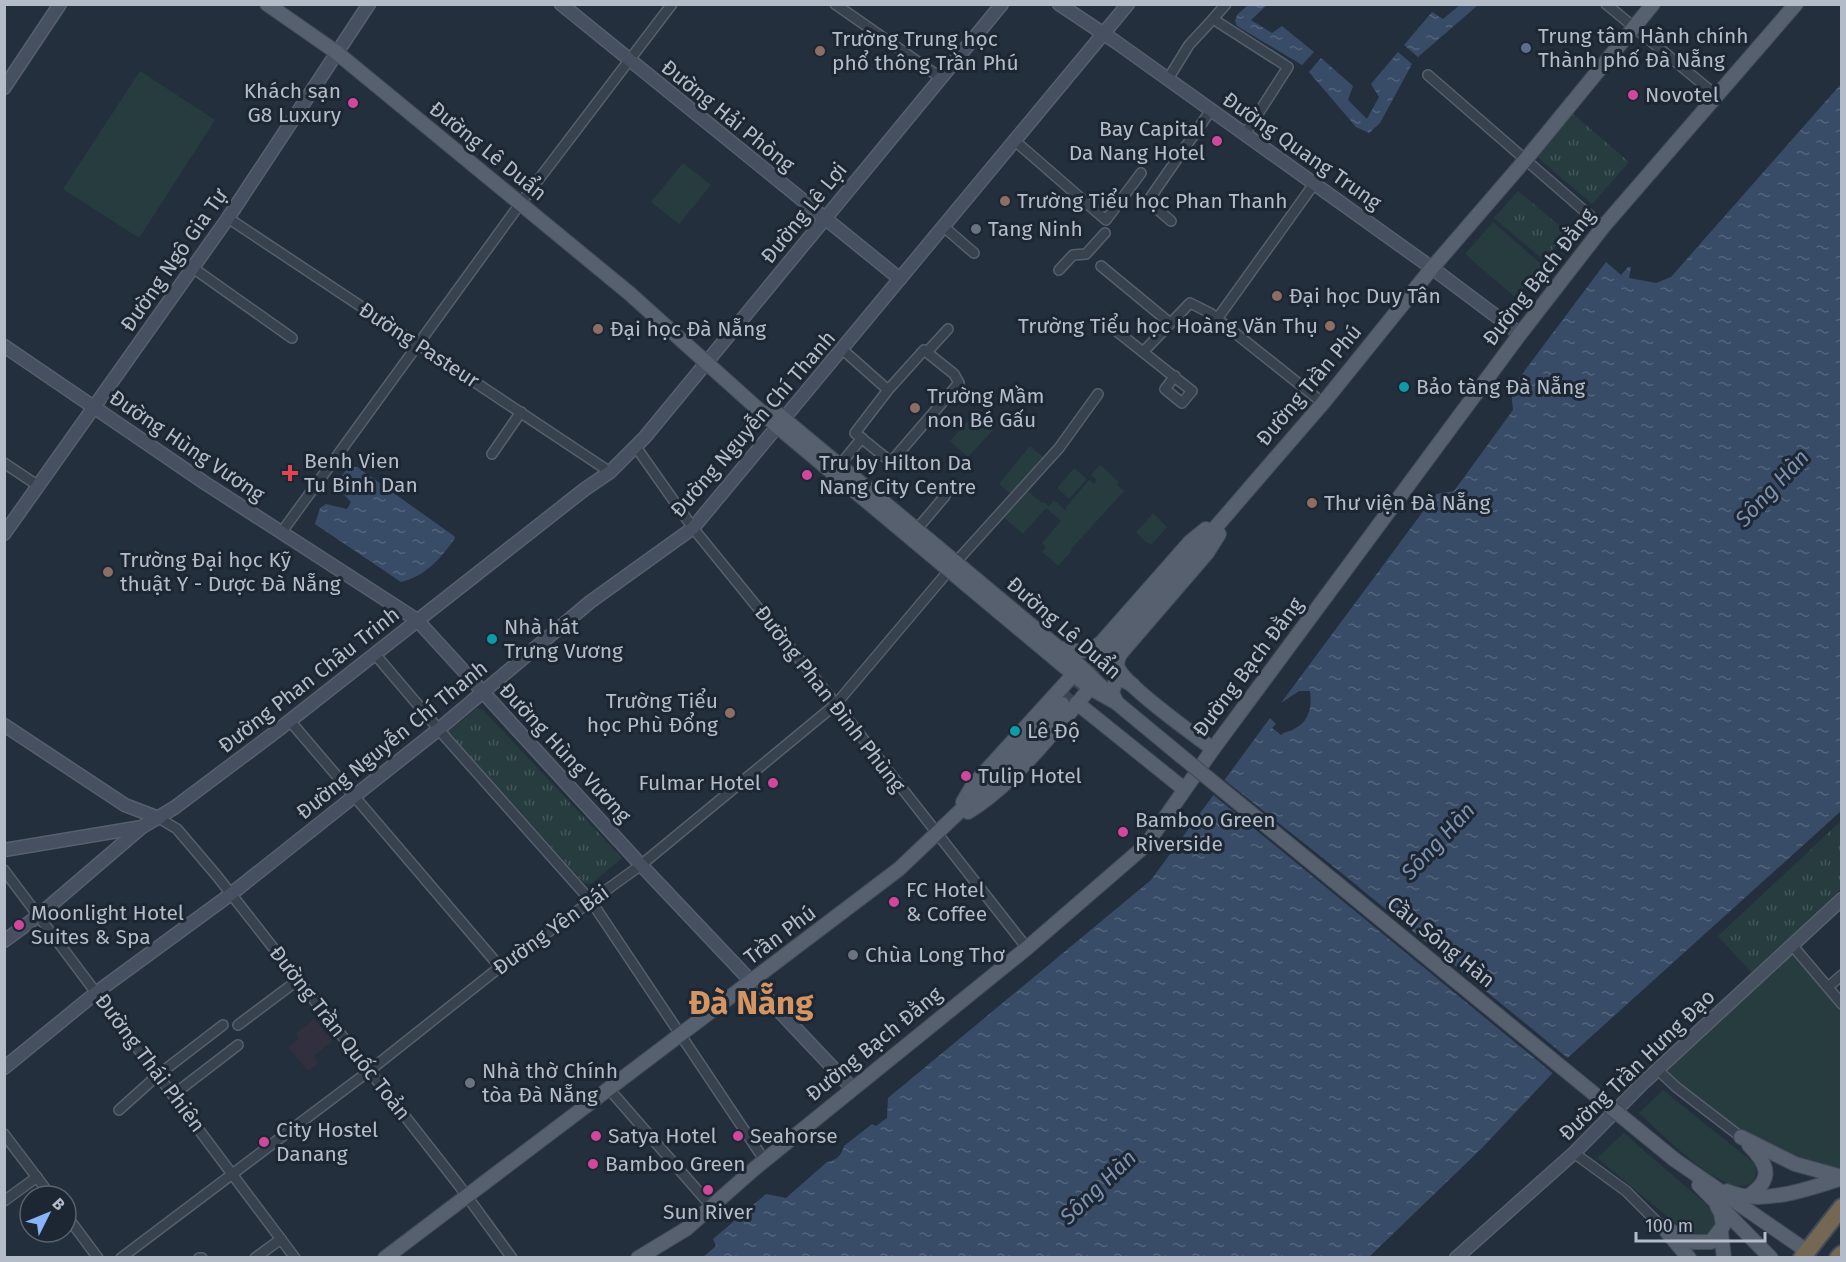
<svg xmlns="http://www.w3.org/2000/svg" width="1846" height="1262" viewBox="0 0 1846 1262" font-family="'Fira Sans',sans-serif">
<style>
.medical{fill:#32303f}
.green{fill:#263c3f}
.park{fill:url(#park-tufts)}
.water{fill:url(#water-ripples)}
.pier{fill:#242f3e}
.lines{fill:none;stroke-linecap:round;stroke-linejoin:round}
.primary-tunnel{stroke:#3a4453;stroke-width:14;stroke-dasharray:14 7;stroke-linecap:butt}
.street-casing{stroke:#565f6c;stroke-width:12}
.secondary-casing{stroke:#565f6c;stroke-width:15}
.primary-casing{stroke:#414a57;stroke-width:16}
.highway-casing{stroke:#434c59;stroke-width:20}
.street{stroke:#38414e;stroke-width:9}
.secondary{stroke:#465061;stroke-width:12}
.primary{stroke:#56606e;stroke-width:14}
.highway{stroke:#746855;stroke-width:16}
.primary-bridge-casing{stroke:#414a57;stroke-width:16;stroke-linecap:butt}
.primary-bridge{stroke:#56606e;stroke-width:14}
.service-dot{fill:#5c6f8a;stroke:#1d2633;stroke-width:2}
.education-dot{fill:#8d6e63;stroke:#1d2633;stroke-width:2}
.hotel-dot{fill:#d1479c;stroke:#1d2633;stroke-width:2}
.worship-dot{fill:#6b7280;stroke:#1d2633;stroke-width:2}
.culture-dot{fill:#0f9aa8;stroke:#1d2633;stroke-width:2}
.health-dot{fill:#e0444e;stroke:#1d2633;stroke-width:2}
.labels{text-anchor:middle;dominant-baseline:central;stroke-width:6;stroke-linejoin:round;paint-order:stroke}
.poi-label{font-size:21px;fill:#b4bcc9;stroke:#1d2633;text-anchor:start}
.street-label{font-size:21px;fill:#b4bcc9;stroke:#1d2633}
.water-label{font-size:22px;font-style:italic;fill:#7c92b1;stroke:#1d2633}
.town-label{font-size:33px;font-weight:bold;fill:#d59563;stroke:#1d2633}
</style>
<defs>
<pattern id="park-tufts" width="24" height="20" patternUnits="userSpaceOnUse" patternTransform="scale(1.5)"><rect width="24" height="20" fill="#263c3f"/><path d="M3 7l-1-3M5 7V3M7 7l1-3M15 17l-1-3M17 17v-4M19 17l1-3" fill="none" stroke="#435659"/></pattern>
<pattern id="water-ripples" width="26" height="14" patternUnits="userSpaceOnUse" patternTransform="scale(1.5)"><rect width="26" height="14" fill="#394c67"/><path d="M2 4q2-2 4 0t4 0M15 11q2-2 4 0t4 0" fill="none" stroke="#53647b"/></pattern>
</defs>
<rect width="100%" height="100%" fill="#242f3e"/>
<!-- medical -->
<path class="medical" d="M314,1019L332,1041L314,1056L318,1063L308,1071L288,1047L299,1039L296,1034Z"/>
<!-- green -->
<g class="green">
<path d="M140,71L215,120L139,238L63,189Z"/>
<path d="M683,163L711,185L679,224L651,202Z"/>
<path d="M1493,222L1543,266L1516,298L1465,254Z"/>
<path d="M974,414L993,430L968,457L950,441Z"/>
<path d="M1030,446L1044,458L1012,495L999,484Z"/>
<path d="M1100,465L1119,482L1117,485L1124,491L1071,549L1072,551L1058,566L1042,552L1046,547L1042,543L1061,521L1046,508L1023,534L1004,518L1028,491L1042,503L1044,502L1049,506L1054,500L1066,511V507L1089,480L1094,484L1097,480L1091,475Z"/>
<path d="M1074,468L1087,479L1069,499L1057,488Z"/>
<path d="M1153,513L1167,527L1151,545L1143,540L1136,532Z"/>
<path d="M1792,945L1841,1004V1177L1741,1137L1658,1070Z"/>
<path d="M1663,1090L1754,1163C1757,1170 1757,1175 1753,1181C1731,1206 1657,1129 1639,1113Z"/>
<path d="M1624,1133L1706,1204L1715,1218L1713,1233L1702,1238L1688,1234L1597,1158Z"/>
</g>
<!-- park -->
<g class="park">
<path d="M1573,114L1629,162L1592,204L1536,156Z"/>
<path d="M1518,191L1567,232L1544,260L1494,218Z"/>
<path d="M477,708L483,710L622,858L591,884L584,883L448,732Z"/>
<path d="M1841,821V889L1752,973L1718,936Z"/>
</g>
<!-- water -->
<g class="water">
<path d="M1248,5H1267L1251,20L1272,33L1282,26L1314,52L1302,65L1237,26L1235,21L1237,15Z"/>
<path d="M1460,5H1478L1418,57L1404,45L1432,12L1443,19Z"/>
<path d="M1398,52L1412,64L1380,123L1369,133L1356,127L1309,72L1321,58L1353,86L1348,100L1367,119L1379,97L1371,84Z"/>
<path d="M1841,84V811L1563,1062L1482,1148L1369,1257L702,1258L716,1246L713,1239L766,1194L786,1198L827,1162C836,1161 842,1155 844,1146L872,1124L876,1126L887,1118L888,1098L1151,880L1270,718L1276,724L1272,728L1281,735C1286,731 1289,732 1294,729C1310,721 1312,706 1310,691H1299L1281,703L1436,494L1454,491L1513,410L1511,389L1606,262L1621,275L1628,267H1631L1629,278L1656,283L1671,277Z"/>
<path d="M357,467L454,536L455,538C441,558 426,576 401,582L315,524L320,508L326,504L347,509L351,502L336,486L347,468Z"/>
</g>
<!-- pier -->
<path class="pier" d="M1222,778L1339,871L1570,1060L1555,1075L1211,793Z"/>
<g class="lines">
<!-- primary-tunnel -->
<path class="primary-tunnel" d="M1062,704L1108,652"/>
<!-- street casing -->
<g class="street-casing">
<g id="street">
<path d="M835,4L941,78"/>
<path d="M1226,4L1213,19L1288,67L1245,134"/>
<path d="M1606,4L1717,96"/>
<path d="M1428,75L1603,227"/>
<path d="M1168,79L1189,45L1213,19"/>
<path d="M1015,141L1106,220L1141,173"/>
<path d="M228,218L610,472"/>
<path d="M1171,221L1148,201L1211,110"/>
<path d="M944,227L974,253"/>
<path d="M1101,266L1170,323"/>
<path d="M193,268L292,338"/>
<path d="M1059,270L1073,255L1086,254L1105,233"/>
<path d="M1217,319L1314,184"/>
<path d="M1114,329L1192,391L1182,403L1165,389L1175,376"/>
<path d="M843,350L888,390L924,350L954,374L959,383L891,462L855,433L888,390"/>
<path d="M927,352L948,329"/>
<path d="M1143,352L1190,303L1210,313L1323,403"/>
<path d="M636,447L693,528L836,704L1027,948"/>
<path d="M492,454L521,412"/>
<path d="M4,463L37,485"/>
<path d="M839,466L862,438"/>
<path d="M917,529L945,496"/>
<path d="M281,533L520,204L672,4"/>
<path d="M374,653L447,739L591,901L765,1161"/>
<path d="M290,721L500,967"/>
<path d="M159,818L177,829L217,876L458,1184L512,1258"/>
<path d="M4,870L295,1258"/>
<path d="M1792,945L1842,1004"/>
<path d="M1828,987L1842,975"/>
<path d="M238,1025L298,980"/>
<path d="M1658,1070L1676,1087L1741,1137"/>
<path d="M609,1089L711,1206"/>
<path d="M173,1095L238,1045"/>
<path d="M119,1110L158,1075L223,1025"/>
<path d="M4,1134L51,1196"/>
<path d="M1574,1153L1626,1191L1661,1226"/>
<path d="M4,1201L37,1177"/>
<path d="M66,1215L98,1258"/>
<path d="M121,1258L369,1071L500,967L641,865L836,704L956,562L1059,448L1098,394"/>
<path d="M199,1258H202"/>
<path d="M255,1258L281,1239"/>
</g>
</g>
<!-- secondary casing -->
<g class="secondary-casing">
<g id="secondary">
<path d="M561,4L900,279"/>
<path d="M1059,4L1116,42L1432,268L1520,334"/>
<path d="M4,88L60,4"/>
<path d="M4,346L205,483L417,620L641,865L852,1088"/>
<path d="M4,534L228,218L369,4"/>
<path d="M4,725L125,805L159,818"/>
<path d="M4,850L142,827"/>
<path d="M4,941L38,916L142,827L174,808L278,730L585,489L610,472L645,437L1002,4"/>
<path d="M4,1068L97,992L231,894L439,729L590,602L693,528L1128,4"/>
<path d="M1456,1258L1574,1153L1642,1084L1842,899"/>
</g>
</g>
<!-- primary casing -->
<g class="primary-casing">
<g id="primary">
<path d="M267,4L336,52L629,293L778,427L1090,688L1117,703"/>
<path d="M772,409L1080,666L1110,695"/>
<path d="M1059,648C1077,652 1086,654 1101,643L1190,542L1206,529"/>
<path d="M1108,652L1323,403L1432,268L1526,159L1653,4"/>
<path d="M1133,685L1121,679L1115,683L1112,693L1117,703L1181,756"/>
<path d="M1077,703L1184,789"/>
<path d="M1213,749C1193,734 1130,689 1119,670C1115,664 1118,658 1121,653L1207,553L1219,534"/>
<path d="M963,802L973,785L1074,674"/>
<path d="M968,812C1012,786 1057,728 1090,688"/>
<path d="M1334,881L1456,981"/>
<path d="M1741,1137L1795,1164L1842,1177"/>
<path d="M1675,1160L1807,1251"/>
<path d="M1699,1185L1771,1258"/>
<path d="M1727,1191C1760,1206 1809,1189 1842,1178"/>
<path d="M1748,1196C1775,1179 1767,1163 1749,1145"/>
<path d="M1661,1226L1693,1242H1711L1723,1226L1721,1213L1717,1206"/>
<path d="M1667,1232L1689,1258"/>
<path d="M1721,1233L1724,1258"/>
<path d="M385,1258L899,869L999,774L1062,704"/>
<path d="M638,1258L686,1229L754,1169L1027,948L1146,845L1213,749L1520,334L1603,227L1796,4"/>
</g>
</g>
<!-- highway casing -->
<g class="highway-casing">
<g id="highway">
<path d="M1802,1258L1842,1207"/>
<path d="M1838,1258L1842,1254"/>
</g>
</g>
<!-- street -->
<use href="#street" class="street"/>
<!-- secondary -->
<use href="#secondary" class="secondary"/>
<!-- primary -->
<use href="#primary" class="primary"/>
<!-- highway -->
<use href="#highway" class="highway"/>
<!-- primary-bridge casing -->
<g class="primary-bridge-casing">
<g id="primary-bridge">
<path d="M1181,756L1334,881"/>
<path d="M1456,981L1675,1160"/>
</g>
</g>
<!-- primary-bridge -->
<use href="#primary-bridge" class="primary-bridge"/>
</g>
<!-- markers -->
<circle class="service-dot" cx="1526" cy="48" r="6"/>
<g class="education-dot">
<circle cx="820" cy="51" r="6"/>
<circle cx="1005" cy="201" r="6"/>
<circle cx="1277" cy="296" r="6"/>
<circle cx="1330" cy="326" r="6"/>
<circle cx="598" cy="329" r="6"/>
<circle cx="915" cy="408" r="6"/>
<circle cx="1312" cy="503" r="6"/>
<circle cx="108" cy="572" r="6"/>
<circle cx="730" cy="713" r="6"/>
</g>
<g class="hotel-dot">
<circle cx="1633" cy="95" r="6"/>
<circle cx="353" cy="103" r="6"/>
<circle cx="1217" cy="141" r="6"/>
<circle cx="807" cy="475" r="6"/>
<circle cx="966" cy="776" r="6"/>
<circle cx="773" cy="783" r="6"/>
<circle cx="1123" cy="832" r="6"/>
<circle cx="894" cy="902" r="6"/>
<circle cx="19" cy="925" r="6"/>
<circle cx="596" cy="1136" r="6"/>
<circle cx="738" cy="1136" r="6"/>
<circle cx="264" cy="1142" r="6"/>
<circle cx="593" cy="1164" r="6"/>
<circle cx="708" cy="1190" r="6"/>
</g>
<g class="worship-dot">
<circle cx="976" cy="229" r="6"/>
<circle cx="853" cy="955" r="6"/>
<circle cx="470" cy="1083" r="6"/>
</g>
<g class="culture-dot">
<circle cx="1404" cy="387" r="6"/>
<circle cx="492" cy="639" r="6"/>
<circle cx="1015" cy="731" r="6"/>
</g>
<path class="health-dot" d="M287 464h6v6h6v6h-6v6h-6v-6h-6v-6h6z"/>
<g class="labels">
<!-- poi labels -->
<g class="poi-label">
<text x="1538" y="36">Trung tâm Hành chính<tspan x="1538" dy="24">Thành phố Đà Nẵng</tspan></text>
<text x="832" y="39">Trường Trung học<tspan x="832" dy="24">phổ thông Trần Phú</tspan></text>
<text x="341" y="91" text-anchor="end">Khách sạn<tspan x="341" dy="24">G8 Luxury</tspan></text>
<text x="1645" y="95">Novotel</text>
<text x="1205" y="129" text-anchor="end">Bay Capital<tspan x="1205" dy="24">Da Nang Hotel</tspan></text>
<text x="1017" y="201">Trường Tiểu học Phan Thanh</text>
<text x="988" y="229">Tang Ninh</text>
<text x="1289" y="296">Đại học Duy Tân</text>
<text x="1318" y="326" text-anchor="end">Trường Tiểu học Hoàng Văn Thụ</text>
<text x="610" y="329">Đại học Đà Nẵng</text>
<text x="1416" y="387">Bảo tàng Đà Nẵng</text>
<text x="927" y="396">Trường Mầm<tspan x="927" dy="24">non Bé Gấu</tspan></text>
<text x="304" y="461">Benh Vien<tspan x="304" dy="24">Tu Binh Dan</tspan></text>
<text x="819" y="463">Tru by Hilton Da<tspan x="819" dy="24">Nang City Centre</tspan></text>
<text x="1324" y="503">Thư viện Đà Nẵng</text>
<text x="120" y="560">Trường Đại học Kỹ<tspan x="120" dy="24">thuật Y - Dược Đà Nẵng</tspan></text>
<text x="504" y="627">Nhà hát<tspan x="504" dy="24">Trưng Vương</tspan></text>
<text x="718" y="701" text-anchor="end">Trường Tiểu<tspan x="718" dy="24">học Phù Đổng</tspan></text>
<text x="1027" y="731">Lê Độ</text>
<text x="978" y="776">Tulip Hotel</text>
<text x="761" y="783" text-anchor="end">Fulmar Hotel</text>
<text x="1135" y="820">Bamboo Green<tspan x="1135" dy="24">Riverside</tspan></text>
<text x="906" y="890">FC Hotel<tspan x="906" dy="24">&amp; Coffee</tspan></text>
<text x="31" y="913">Moonlight Hotel<tspan x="31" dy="24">Suites &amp; Spa</tspan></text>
<text x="865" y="955">Chùa Long Thơ</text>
<text x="482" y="1071">Nhà thờ Chính<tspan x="482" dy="24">tòa Đà Nẵng</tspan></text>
<text x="276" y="1130">City Hostel<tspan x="276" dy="24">Danang</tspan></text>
<text x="608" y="1136">Satya Hotel</text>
<text x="750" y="1136">Seahorse</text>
<text x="605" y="1164">Bamboo Green</text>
<text x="708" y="1212" text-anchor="middle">Sun River</text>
</g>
<!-- street labels -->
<g class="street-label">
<text transform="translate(728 116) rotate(39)">Đường Hải Phòng</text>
<text transform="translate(488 151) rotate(39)">Đường Lê Duẩn</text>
<text transform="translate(1302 151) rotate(35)">Đường Quang Trung</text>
<text transform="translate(804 213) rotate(-51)">Đường Lê Lợi</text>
<text transform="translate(174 260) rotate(-55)">Đường Ngô Gia Tự</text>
<text transform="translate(1539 277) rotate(-52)">Đường Bạch Đằng</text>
<text transform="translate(419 345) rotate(33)">Đường Pasteur</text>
<text transform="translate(1309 385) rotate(-50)">Đường Trần Phú</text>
<text transform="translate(753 424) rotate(-49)">Đường Nguyễn Chí Thanh</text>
<text transform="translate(187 446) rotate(34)">Đường Hùng Vương</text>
<text transform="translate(1064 628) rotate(41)">Đường Lê Duẩn</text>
<text transform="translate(1248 667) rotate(-53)">Đường Bạch Đằng</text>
<text transform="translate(309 680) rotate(-38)">Đường Phan Châu Trinh</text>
<text transform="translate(830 699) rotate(52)">Đường Phan Đình Phùng</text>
<text transform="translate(392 740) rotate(-39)">Đường Nguyễn Chí Thanh</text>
<text transform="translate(565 753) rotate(47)">Đường Hùng Vương</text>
<text transform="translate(551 930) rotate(-36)">Đường Yên Bái</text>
<text transform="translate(780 935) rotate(-37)">Trần Phú</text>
<text transform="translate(1441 942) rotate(39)">Cầu Sông Hàn</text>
<text transform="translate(340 1033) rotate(52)">Đường Trần Quốc Toản</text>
<text transform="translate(874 1044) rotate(-39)">Đường Bạch Đằng</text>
<text transform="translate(150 1063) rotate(53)">Đường Thái Phiên</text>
<text transform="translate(1637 1065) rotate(-44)">Đường Trần Hưng Đạo</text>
</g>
<!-- water labels -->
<g class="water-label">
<text transform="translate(1772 488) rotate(-47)">Sông Hàn</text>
<text transform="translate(1438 841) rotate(-47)">Sông Hàn</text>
<text transform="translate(1098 1187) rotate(-44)">Sông Hàn</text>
</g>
<!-- town labels -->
<g class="town-label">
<text x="751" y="1003">Đà Nẵng</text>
</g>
</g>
<!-- border -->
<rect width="1846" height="1262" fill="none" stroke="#b4bcc9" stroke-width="12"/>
<!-- north arrow -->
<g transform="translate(48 1214) rotate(47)"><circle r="28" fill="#1d2633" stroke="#59626f" stroke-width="1.5"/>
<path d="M0-4.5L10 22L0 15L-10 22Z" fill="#8ab4f8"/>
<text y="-9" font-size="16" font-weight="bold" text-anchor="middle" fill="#b4bcc9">B</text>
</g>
<!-- scale -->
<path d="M1636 1232v9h129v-9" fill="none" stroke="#b4bcc9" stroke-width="3"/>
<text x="1645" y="1232" font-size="18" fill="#b4bcc9" stroke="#1d2633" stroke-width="4.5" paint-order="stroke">100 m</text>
</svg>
